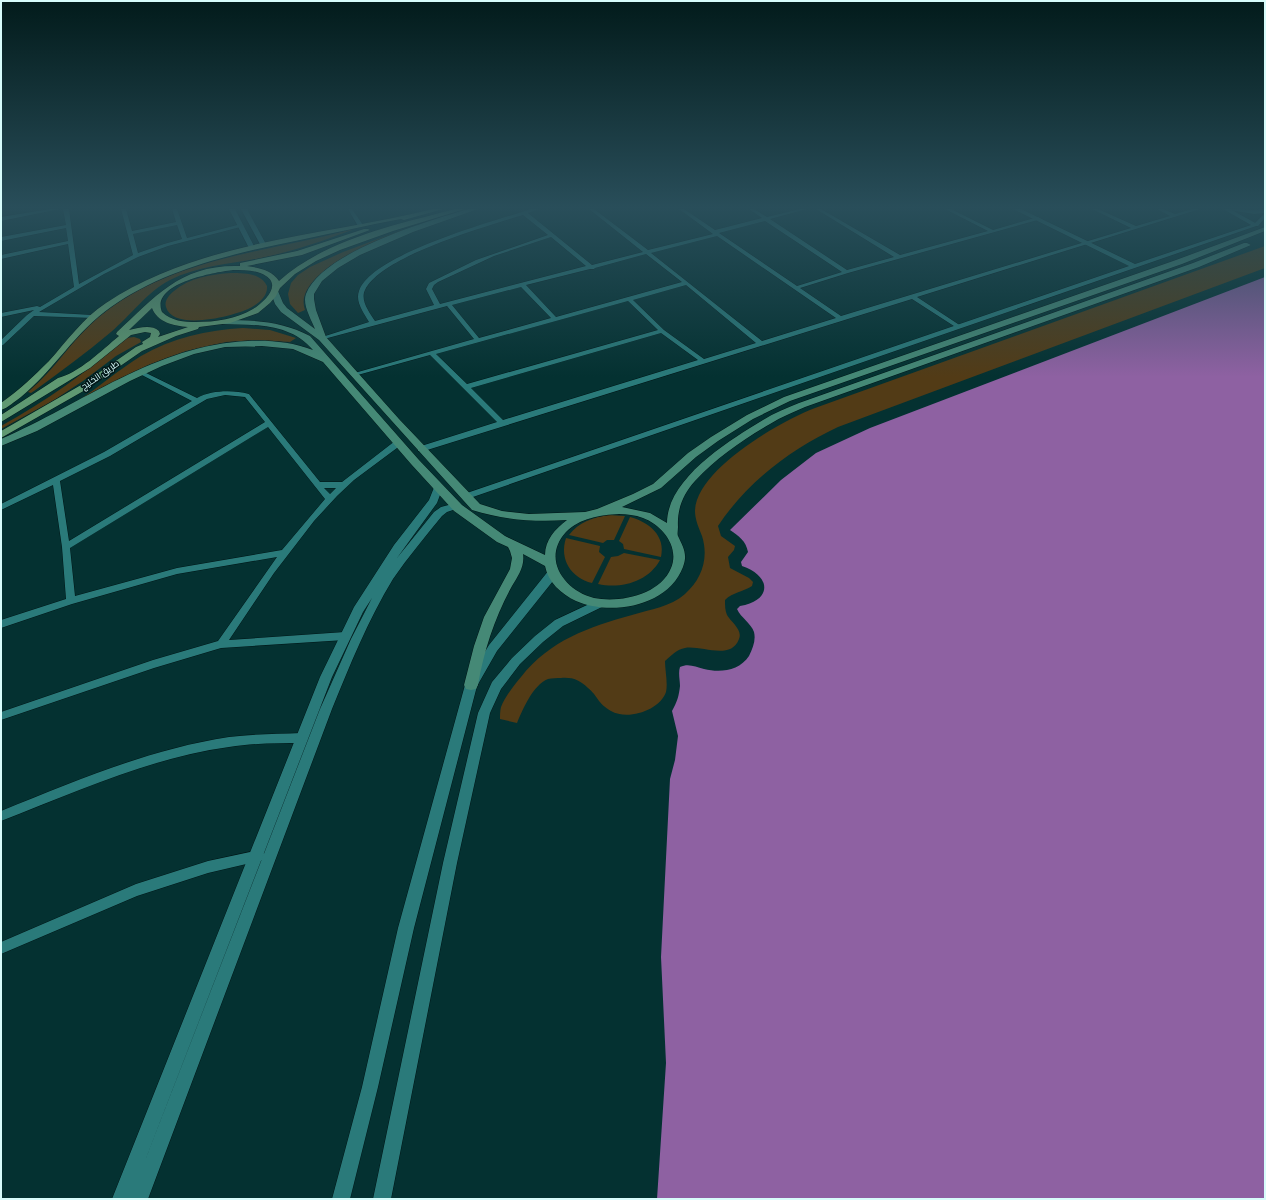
<svg xmlns="http://www.w3.org/2000/svg" width="1266" height="1200" viewBox="0 0 1266 1200" font-family="'Fira Sans Condensed',Cairo,sans-serif">
<style>
.green{fill:#523b16}
.water{fill:#8e61a2}
.lines{fill:none;stroke-linecap:round;stroke-linejoin:round}
.minor-casing{stroke:#011617;stroke-width:1}
.tertiary-casing{stroke:#011617;stroke-width:1}
.secondary-casing{stroke:#011617;stroke-width:1}
.primary-casing{stroke:#011617;stroke-width:1}
.minor{fill:#2a7a7a;fill-rule:evenodd}
.tertiary{fill:#2a7a7a;fill-rule:evenodd}
.secondary{fill:#458976;fill-rule:evenodd}
.primary{fill:#5f9972;fill-rule:evenodd}
.labels{text-anchor:middle;dominant-baseline:central;stroke-width:3;stroke-linejoin:round;paint-order:stroke}
.far-street-label{font-size:9px;fill:#d7fcfb;stroke:#011617}
</style>
<rect width="100%" height="100%" fill="#043131"/>
<!-- green -->
<g class="green">
<path d="M349,230H352C323,241 294,251 265,257C233,264 200,265 170,280C148,291 130,316 111,332C86,353 60,372 34,391L31,393L28,392C55,370 72,339 99,317C170,258 264,253 349,230Z"/>
<path d="M402,230L404,231L333,264C319,274 298,291 305,310L298,313L290,304L288,294L291,283L298,275L310,267L343,252Z"/>
<path d="M1265,246V268L838,427C791,449 747,482 718,526L721,536L735,546L734,550L728,557L730,568L749,578L753,582L752,586C743,592 733,592 725,600C725,606 725,610 727,615C731,622 743,630 739,639C731,661 701,645 685,648C677,649 671,656 665,661C665,670 668,683 666,692C660,710 628,721 611,711C597,703 598,696 588,688C580,680 572,677 561,678C557,678 552,678 548,679C533,685 523,709 517,723L500,719C500,715 500,711 501,707C505,697 514,685 521,677C550,640 589,627 632,615C651,609 670,607 685,594C702,579 709,558 702,536C699,528 695,520 695,511C696,469 781,421 815,408Z"/>
<path d="M231,273C244,273 261,273 267,286C268,296 259,303 252,307C236,316 173,332 166,307C164,301 169,295 174,291C189,278 212,274 231,273Z"/>
<path d="M243,328L270,330L296,338L290,342L257,340L226,342L186,351L148,365L76,402C98,388 118,370 141,356C172,338 207,330 243,328Z"/>
<path d="M134,337L140,339L141,342L116,356L83,381L54,400L1,429V426C46,401 87,372 126,338Z"/>
<path d="M608,515L625,516L614,540H607L603,543L569,535C579,522 592,518 608,515Z"/>
<path d="M630,517C649,522 666,536 661,557L624,549L623,544L619,541Z"/>
<path d="M566,538L600,546L599,552L605,557L592,583C571,578 559,559 566,538Z"/>
<path d="M624,553L660,560C648,582 621,589 598,584L611,557L618,556Z"/>
</g>
<!-- water -->
<path class="water" d="M1265,277V1199H657L666,1063L661,957L670,779L675,760L678,736L672,711C677,702 679,696 680,686C680,680 678,673 680,667C689,663 695,667 704,669C720,673 739,671 749,656C753,648 756,640 754,632C751,623 741,618 737,609L740,606C772,601 772,576 742,566L741,562L748,552C746,541 739,536 730,530L781,480L816,453L870,428Z"/>
<g class="lines">
<!-- minor casing -->
<g class="minor-casing">
<g id="minor">
<path d="M50,209H60L1,221V217Z"/>
<path d="M63,209H69L79,284L133,255L121,209H126L132,231L176,222L172,209H177L187,238L241,224L244,226L168,246L138,257L104,274L39,312L92,315L94,316V318L34,316L3,345L1,346V340L27,315L34,310L1,317V313L37,306L40,307L74,287L68,244L1,259V255L68,241L66,228L1,241V237L66,225ZM177,225L182,239L164,244L138,253L133,234Z"/>
<path d="M348,209H352L363,225L362,226H358Z"/>
<path d="M531,209H539L528,213L592,265L643,252L589,209H594L648,250L713,234L679,209H684L715,230L762,218L749,209H754L767,217L800,209H807L770,219L847,270L894,257L816,209H821L900,255L988,231L945,209H951L993,230L1038,217L1041,219L848,273L800,288L841,316L1131,228L1092,209H1098L1136,226L1170,216L1157,209H1163L1175,214L1192,209H1200L917,297L961,326V328H957L912,299L424,451H418V447L497,422L430,355L354,376L351,374L474,339L447,306L324,339L319,338L369,322C364,313 355,302 359,291C371,254 495,221 531,209ZM523,215L548,235L476,260L429,283L426,289L434,305L375,321C369,312 360,300 365,290C381,256 487,226 523,215ZM765,221L842,272L797,286L719,233ZM717,236L836,318L762,341L651,253ZM551,237L586,266L440,304L432,289L434,285L438,282L494,256ZM646,254L682,282L556,317L526,285L590,269H594L595,268ZM686,285L756,343L704,359L664,330L633,300ZM521,287L551,318L479,338L452,305ZM628,301L658,330L467,384L436,354ZM661,333L698,360L503,420L471,388Z"/>
<path d="M1224,209L1254,210L1265,209V213L1254,214Z"/>
<path d="M1265,213V218L1258,226H1254V224Z"/>
<path d="M140,370L197,398C212,390 233,390 249,394L320,482H342L395,441H401V445L354,480L337,496L314,521L274,573L229,640L345,632L348,633L350,636L348,639L345,640L221,648L154,668L1,720V712L153,660L218,641L277,557L177,574L72,604L1,628V620L66,599L62,547L53,485L1,510V504L104,452L192,401L138,373L137,372ZM225,395L245,397L265,422L69,541L60,481L110,456L207,399ZM268,427L325,499L282,550L177,568L75,596L70,548ZM324,488H336L330,494Z"/>
<path d="M302,733L306,735L307,738L306,741L302,743C278,743 253,743 229,747C149,758 76,792 1,821V811C75,781 150,749 229,737C253,734 278,734 302,733Z"/>
<path d="M259,850L263,852L265,856L263,860L208,873L137,896L1,954V942L136,884L208,861Z"/>
</g>
</g>
<!-- tertiary casing -->
<g class="tertiary-casing">
<g id="tertiary">
<path d="M229,209H235L255,248L254,249L249,248Z"/>
<path d="M241,209H247L267,246L266,247L261,246Z"/>
<path d="M1013,209H1021L1135,264L1251,225L1223,209H1230L1259,225L470,498L467,499L462,496L464,494L1129,266Z"/>
<path d="M438,484L443,487L437,503L397,558L434,512L441,507L456,503L461,506L459,508L447,512L442,516C425,537 408,557 393,579C368,620 350,665 332,709L148,1199H112L320,677L354,607L394,545L429,500L435,485ZM372,598L351,639L320,709L136,1184L332,677L363,612Z"/>
<path d="M553,569L557,570L558,573L557,576L497,651L477,686L414,928L378,1087L350,1199H332L362,1087L398,928L465,685L489,645L549,570Z"/>
<path d="M600,599L604,600L606,603L604,606L563,626L543,642L520,664L501,689L490,713L457,863L391,1199H373L443,863L478,713L492,682L512,658L535,636L555,620Z"/>
</g>
</g>
<!-- secondary casing -->
<g class="secondary-casing">
<path id="secondary" d="M468,209H478L413,232L360,255L338,268L322,281L314,294V299L316,310L326,337L399,419L480,504L502,511L529,514L585,512L597,509L633,494L653,484L688,453L711,437L747,415L784,397L1176,260L1265,227V231L1182,264L790,401L753,419L718,441L696,457L661,488L622,507L650,513L667,523C667,479 728,441 763,420C774,413 787,408 799,403L1193,263L1244,243H1247L1251,245L1199,267L805,407C794,412 781,417 770,424C744,439 716,458 695,481C683,494 677,509 678,527C678,530 677,534 678,536C683,547 688,554 683,567C668,607 610,616 576,601C561,594 548,582 545,566L523,554C525,566 518,576 512,586C495,617 484,650 478,685L476,689L471,690L466,689L464,685L474,646L484,617L510,569L512,558L510,551L508,547L497,542L454,511L411,464L323,362L293,349L262,346L225,347L194,354L162,366L130,381L37,431L1,446V439C82,404 156,345 248,341C270,340 292,342 313,350C290,323 256,325 222,324L218,322L222,320C253,320 282,321 310,336L419,460L462,505L505,536L545,555C545,540 555,529 567,520C534,522 504,520 472,510L319,340L281,312L275,304L271,293L275,291H278L283,303L287,308L315,329C311,319 302,304 306,294C322,252 428,221 468,209ZM619,514C627,514 635,515 643,518C662,525 680,547 671,568C660,595 620,603 594,598C565,591 541,559 566,532C580,518 600,515 619,514Z"/>
</g>
<!-- primary casing -->
<g class="primary-casing">
<g id="primary">
<path d="M433,209H443L404,220L401,219C368,225 334,233 300,240C236,253 166,268 111,307C76,331 54,370 21,397C15,401 8,408 1,410V403C18,391 34,376 49,361C67,341 83,318 106,303C201,240 325,236 433,209Z"/>
<path d="M455,209H465L393,231L340,250L316,261L295,274L280,288L276,296L270,303L258,313L230,323L199,327L198,329L176,336L142,351L87,389L1,438V431L81,385L136,347L143,344L142,342L150,337L151,333L145,332L131,335L90,368L1,422V415L58,378C79,373 102,350 119,336L116,334L117,332C156,296 181,264 240,266V263L297,251L364,229H368L370,230L302,255L247,266C259,268 272,270 279,281C326,239 395,225 455,209ZM233,270C244,270 257,270 266,276C282,286 263,303 253,309C236,319 216,322 196,322C184,322 171,321 162,312C150,283 216,272 233,270ZM152,308C157,322 174,326 188,327L158,337L160,334L159,331C151,324 139,328 129,330Z"/>
</g>
</g>
<!-- minor -->
<use href="#minor" class="minor"/>
<!-- tertiary -->
<use href="#tertiary" class="tertiary"/>
<!-- secondary -->
<use href="#secondary" class="secondary"/>
<!-- primary -->
<use href="#primary" class="primary"/>
</g>
<!-- sky -->
<linearGradient id="sky" x2="0" y2="1"><stop stop-color="#021b1b"/><stop offset="0.55" stop-color="#294e5a"/><stop offset="1" stop-color="#294e5a" stop-opacity="0"/></linearGradient>
<rect width="1266" height="377" fill="url(#sky)"/>
<g class="labels">
<!-- far-street labels -->
<g class="far-street-label">
<text transform="translate(100 375) rotate(-35)">طريق الخليج</text>
</g>
</g>
<!-- border -->
<rect width="1266" height="1200" fill="none" stroke="#d7fcfb" stroke-width="4"/>
</svg>
